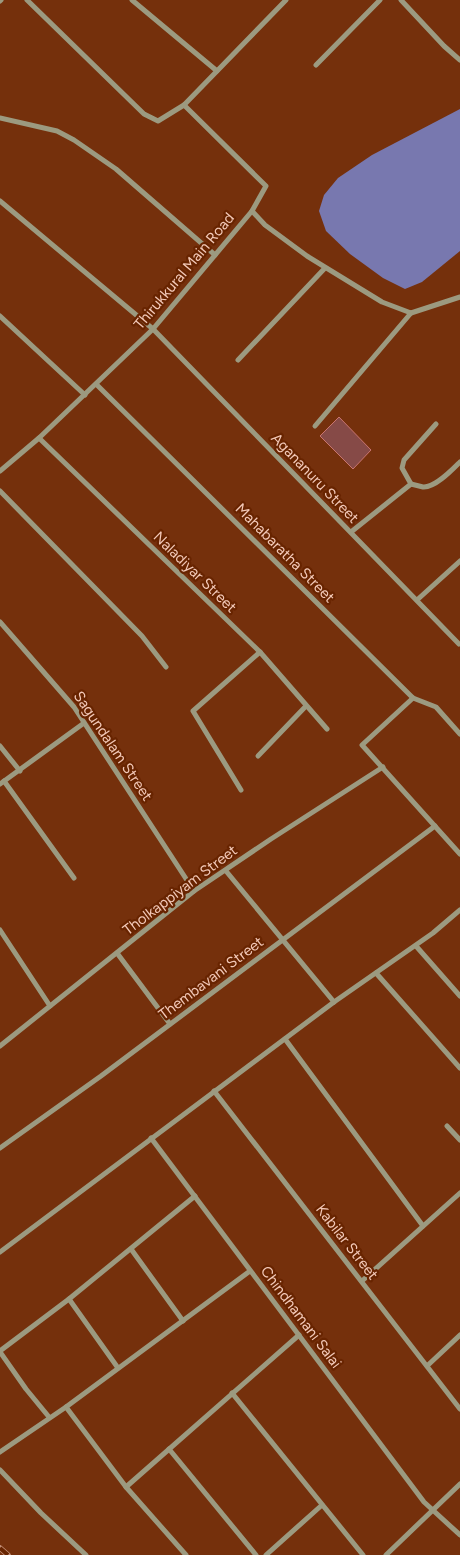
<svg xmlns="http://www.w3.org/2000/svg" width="460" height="1555" viewBox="0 0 460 1555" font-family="Figtree,sans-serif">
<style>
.water{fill:#7878af}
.building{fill:#864a47;stroke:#c8746f}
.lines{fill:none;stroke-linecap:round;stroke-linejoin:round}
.street{stroke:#9c9a80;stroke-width:5}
.rail-casing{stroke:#c7937b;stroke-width:5.5}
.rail{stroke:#682400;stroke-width:4;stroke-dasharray:11;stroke-linecap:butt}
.labels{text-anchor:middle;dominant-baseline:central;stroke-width:4.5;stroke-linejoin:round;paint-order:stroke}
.street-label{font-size:15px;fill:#f3c9b8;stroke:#682400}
</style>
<rect width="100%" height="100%" fill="#75300c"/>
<!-- water -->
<path class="water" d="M460,109V251L422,282L405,289L383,278L350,254L326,231L319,211L324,195L338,178L372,155Z"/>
<!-- building -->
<path class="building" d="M339,417L371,450L353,469L320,436Z"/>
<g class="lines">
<!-- street -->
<g class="street">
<path d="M27,0L144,114L158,121L184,105L286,0"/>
<path d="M132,0L217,71"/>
<path d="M401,0L444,46L460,60"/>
<path d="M0,1L1,0"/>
<path d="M316,65L380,0"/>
<path d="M184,105L266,186L252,211"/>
<path d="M0,118L57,131L74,140L116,169L215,255"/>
<path d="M0,201L153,329L459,644"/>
<path d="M0,316L85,395"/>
<path d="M238,360L325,268"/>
<path d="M96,384L413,698L436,707L460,734"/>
<path d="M315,426L411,313"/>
<path d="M39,438L260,652L327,729"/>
<path d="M0,471L39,438L153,329L252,211L265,225L307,256L382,302L411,313L460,297"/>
<path d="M411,484C415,485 419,486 423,487C435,488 452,470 460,462"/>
<path d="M0,491L142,636L166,667"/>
<path d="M351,532L411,484L402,468L404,460L436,424"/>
<path d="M417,600L460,561"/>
<path d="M0,622L74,707L194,891"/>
<path d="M413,698L362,745L460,854"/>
<path d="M0,746L20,771"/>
<path d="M258,756L306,706"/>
<path d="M4,781L74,878"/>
<path d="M0,784L84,723"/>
<path d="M241,790L193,711L260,652"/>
<path d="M226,871L334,1002"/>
<path d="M0,930L50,1006"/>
<path d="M416,946L460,996"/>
<path d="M117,953L170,1024"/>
<path d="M376,973L460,1068"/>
<path d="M285,1039L423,1226"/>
<path d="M0,1046L194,891L271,839L383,767"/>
<path d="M214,1091L460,1409"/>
<path d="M447,1126L460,1140"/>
<path d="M151,1138L424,1502L460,1535"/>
<path d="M0,1148L101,1076L435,826"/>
<path d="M131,1249L183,1321"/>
<path d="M0,1252L334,1002L433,933L460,910"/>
<path d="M362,1281L460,1193"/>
<path d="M69,1299L118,1368"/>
<path d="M0,1351L69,1299L195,1196"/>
<path d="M0,1352L26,1389L49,1417"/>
<path d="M427,1366L460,1335"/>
<path d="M232,1393L363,1555"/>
<path d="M66,1407L126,1487L186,1555"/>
<path d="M169,1449L256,1555"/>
<path d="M0,1452L66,1407L250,1271"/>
<path d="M0,1470L41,1513L86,1555"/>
<path d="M126,1487L299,1335"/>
<path d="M266,1555L322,1505"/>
<path d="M386,1555L460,1484"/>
</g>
<!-- rail casing -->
<g class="rail-casing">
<path id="rail" d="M0,1548L8,1555"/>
</g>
<!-- rail -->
<use href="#rail" class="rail"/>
</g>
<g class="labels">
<!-- street labels -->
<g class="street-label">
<text transform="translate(184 271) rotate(-50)">Thirukkural Main Road</text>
<text transform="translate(315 478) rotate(46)">Agananuru Street</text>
<text transform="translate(285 553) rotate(45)">Mahabaratha Street</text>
<text transform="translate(195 572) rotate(44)">Naladiyar Street</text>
<text transform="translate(113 746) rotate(56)">Sagundalam Street</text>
<text transform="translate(180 890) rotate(-37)">Tholkappiyam Street</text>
<text transform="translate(211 978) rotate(-37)">Thembavani Street</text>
<text transform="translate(347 1242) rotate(52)">Kabilar Street</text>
<text transform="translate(301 1317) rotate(53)">Chindhamani Salai</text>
</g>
</g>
</svg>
